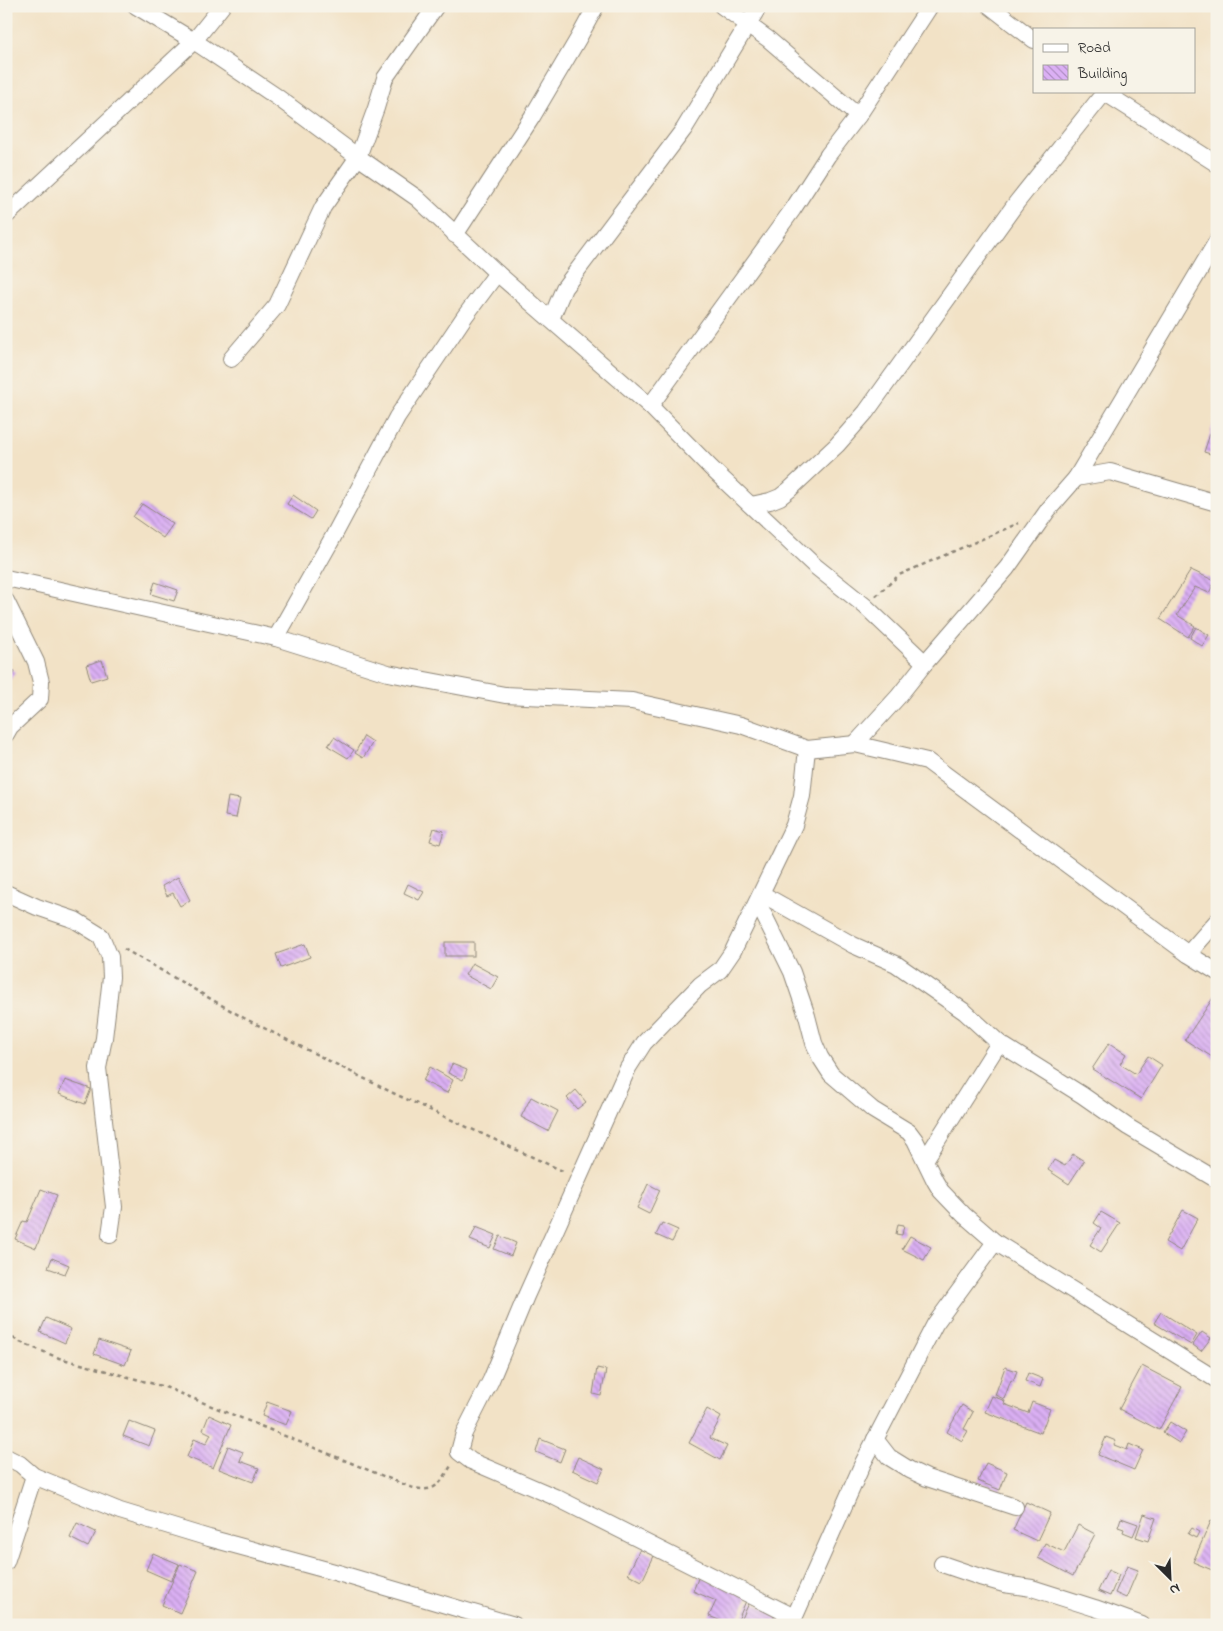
<svg xmlns="http://www.w3.org/2000/svg" width="1223" height="1631" viewBox="0 0 1223 1631" font-family="'Indie Flower',sans-serif">
<style>
.building{fill:url(#building-back-hatch)}
.lines{fill:none;stroke-linecap:round;stroke-linejoin:round}
.minor-casing{stroke:#8e8678;stroke-width:18}
.path{stroke:#8e8678;stroke-width:2.5;stroke-dasharray:4 4;stroke-linecap:butt}
.minor{stroke:#fff;stroke-width:16}
</style>
<defs>
<pattern id="building-back-hatch" width="6" height="6" patternUnits="userSpaceOnUse" patternTransform="scale(1.25)"><rect width="6" height="6" fill="#dbb0f4"/><path d="M-1 5l2 2M0 0l6 6M5-1l2 2" fill="none" stroke="#b28fc6"/></pattern>
</defs>
<rect width="100%" height="100%" fill="#f7f3e8"/>
<filter id="ink" filterUnits="userSpaceOnUse"><feTurbulence type="fractalNoise" baseFrequency=".02" numOctaves="2"/><feDisplacementMap in="SourceGraphic" scale="10" xChannelSelector="R" yChannelSelector="G"/><feConvolveMatrix kernelMatrix="1 2 1 2 8 2 1 2 1" color-interpolation-filters="sRGB"/></filter>
<filter id="wash" filterUnits="userSpaceOnUse"><feTurbulence type="fractalNoise" baseFrequency=".0096" numOctaves="4" result="noise"/><feDisplacementMap in="SourceGraphic" scale="20" xChannelSelector="R" yChannelSelector="G"/><feGaussianBlur stdDeviation="1.12" result="paint"/><feColorMatrix in="noise" values="0 0 0 0 0 0 0 0 0 0 0 0 0 0 0 0 0 1.4 0 .05"/><feComposite in="paint" operator="in"/></filter>
<g filter="url(#wash)">
<rect width="100%" height="100%" fill="#f2e2c6"/>
<g id="blocks">
<!-- building -->
<g class="building">
<path d="M1216,416H1217V456L1204,452Z"/>
<path d="M293,495L316,511L311,519L287,504Z"/>
<path d="M142,504L173,524L163,538L133,517Z"/>
<path d="M1191,570L1215,581L1209,593L1195,587L1177,615L1195,626L1188,637L1160,619Z"/>
<path d="M155,582L178,590L174,601L151,594Z"/>
<path d="M1196,627L1209,635L1202,646L1190,638Z"/>
<path d="M102,660L107,676L91,681L86,665Z"/>
<path d="M6,665L15,672L10,680L6,678Z"/>
<path d="M364,736L373,742L363,758L355,753Z"/>
<path d="M334,737L354,750L348,758L328,746Z"/>
<path d="M228,797L240,799L236,818L225,816Z"/>
<path d="M434,828L444,831L440,844L430,841Z"/>
<path d="M178,877L190,900L180,906L173,893L167,896L162,886Z"/>
<path d="M408,884L424,892L419,900L404,893Z"/>
<rect x="445" y="942" width="29" height="14"/>
<path d="M305,944L310,957L281,968L276,954Z"/>
<path d="M472,963L498,977L491,989L465,975Z"/>
<path d="M1217,992V1060L1185,1040Z"/>
<path d="M1109,1043L1126,1054L1120,1064L1136,1074L1148,1056L1162,1065L1141,1099L1092,1069Z"/>
<path d="M452,1064L467,1070L463,1080L448,1073Z"/>
<path d="M430,1067L453,1080L447,1093L423,1081Z"/>
<path d="M65,1080L91,1089L85,1104L59,1094Z"/>
<path d="M576,1090L586,1102L577,1109L567,1098Z"/>
<path d="M531,1097L558,1111L548,1131L521,1117Z"/>
<path d="M1073,1154L1084,1161L1069,1184L1048,1170L1054,1160L1065,1166Z"/>
<path d="M648,1184L660,1190L649,1214L637,1208Z"/>
<path d="M41,1189L57,1195L36,1248L15,1239L23,1221L27,1222Z"/>
<path d="M1183,1210L1198,1218L1180,1251L1165,1242Z"/>
<path d="M1101,1212L1120,1223L1101,1252L1090,1245L1101,1228L1094,1223Z"/>
<path d="M662,1223L678,1230L672,1242L656,1235Z"/>
<path d="M898,1224L904,1225L902,1235L896,1234Z"/>
<path d="M476,1227L496,1235L490,1248L470,1240Z"/>
<path d="M500,1236L516,1243L511,1256L494,1249Z"/>
<path d="M910,1236L931,1247L924,1260L902,1249Z"/>
<path d="M52,1258L69,1265L65,1274L48,1268Z"/>
<path d="M1161,1312L1197,1335L1191,1345L1154,1323Z"/>
<path d="M46,1318L71,1329L65,1343L40,1332Z"/>
<path d="M1202,1332L1211,1338L1201,1351L1193,1345Z"/>
<path d="M99,1340L131,1351L125,1365L94,1354Z"/>
<path d="M1142,1366L1182,1387L1159,1430L1119,1409Z"/>
<path d="M1005,1367L1017,1371L1013,1381L1011,1380L1004,1399L995,1395Z"/>
<path d="M597,1368L606,1370L601,1396L593,1394Z"/>
<path d="M1028,1373L1043,1379L1040,1387L1025,1381Z"/>
<path d="M992,1396L1005,1401L1004,1404L1028,1413L1032,1402L1050,1409L1041,1433L985,1412Z"/>
<path d="M267,1402L292,1411L286,1425L262,1416Z"/>
<path d="M962,1405L973,1412L964,1429L968,1431L962,1441L947,1432Z"/>
<path d="M707,1409L721,1417L710,1438L727,1446L720,1460L689,1443Z"/>
<path d="M209,1415L231,1425L213,1468L187,1457L194,1439L206,1444L211,1434L203,1430Z"/>
<path d="M129,1421L155,1431L149,1446L123,1436Z"/>
<path d="M1170,1422L1186,1432L1179,1443L1163,1433Z"/>
<path d="M1106,1437L1116,1441L1114,1445L1127,1450L1129,1444L1143,1450L1134,1470L1098,1455Z"/>
<path d="M540,1439L565,1449L560,1462L536,1452Z"/>
<path d="M228,1446L243,1452L240,1461L259,1468L253,1482L219,1469Z"/>
<path d="M578,1457L604,1469L598,1482L572,1470Z"/>
<path d="M986,1463L1007,1472L1000,1490L978,1481Z"/>
<path d="M1026,1502L1050,1513L1037,1541L1013,1530Z"/>
<path d="M1144,1514L1156,1518L1148,1541L1136,1537Z"/>
<path d="M1121,1518L1138,1524L1133,1536L1123,1532L1124,1529L1118,1527Z"/>
<path d="M1211,1521L1217,1523V1559L1212,1570L1193,1562Z"/>
<path d="M77,1523L96,1532L88,1547L70,1538Z"/>
<path d="M1078,1525L1095,1534L1073,1576L1038,1558L1045,1543L1064,1552Z"/>
<path d="M1192,1528L1199,1532L1196,1538L1188,1534Z"/>
<path d="M640,1549L654,1556L642,1581L628,1574Z"/>
<path d="M153,1553L179,1564L171,1581L146,1570Z"/>
<path d="M180,1564L198,1571L180,1613L162,1605Z"/>
<path d="M1127,1566L1138,1570L1126,1598L1115,1593Z"/>
<path d="M1108,1570L1119,1575L1110,1596L1098,1591Z"/>
<path d="M699,1576L748,1596L736,1625H731L709,1616L716,1601L693,1591Z"/>
<path d="M750,1601L791,1621L789,1625H739Z"/>
</g>
</g>
</g>
<g filter="url(#ink)">
<use href="#blocks" fill-opacity="0" stroke="#8e8678" stroke-width="1"/>
<g class="lines">
<!-- minor casing -->
<g class="minor-casing">
<g id="minor">
<path d="M136,6L194,41L277,97L358,157L417,198L497,273L650,406L711,468L815,566L865,606L925,663"/>
<path d="M722,6L768,39L858,116"/>
<path d="M990,6L1034,40"/>
<path d="M1102,91L1217,164"/>
<path d="M6,216L194,41L222,6"/>
<path d="M455,235L532,117L578,39L596,6"/>
<path d="M551,319L564,288L684,129L759,6"/>
<path d="M231,359L277,305L323,207L358,157L376,108L385,78L436,6"/>
<path d="M650,406L793,209L828,155L858,116L930,6"/>
<path d="M1076,478L1110,472L1217,503"/>
<path d="M751,505L770,501L780,497L789,490L837,445L866,412L1017,202L1104,93"/>
<path d="M6,578L276,638L388,673L505,695L632,701L741,725L807,749L855,744L927,761L1146,923L1188,954L1217,972"/>
<path d="M6,601L36,662L41,682L40,699L10,727L6,734"/>
<path d="M276,638L332,539L397,417L465,316L497,273"/>
<path d="M855,744L898,697L925,663L1007,568L1048,510L1076,478L1217,241"/>
<path d="M6,893L37,907L75,920L101,936L110,957L111,977L108,1004L104,1038L98,1068L114,1207L110,1235"/>
<path d="M762,894L853,945L896,964L965,1012L999,1043L1082,1095L1128,1127L1217,1180"/>
<path d="M758,903L792,972L807,1016L814,1043L820,1057L831,1074L873,1110L909,1132L915,1140L935,1181L941,1191L964,1215L995,1242L1217,1380"/>
<path d="M1188,954L1217,921"/>
<path d="M925,1160L999,1043"/>
<path d="M875,1439L889,1457L910,1470L927,1478L1015,1507"/>
<path d="M6,1457L20,1464L34,1476L120,1511L209,1538L338,1573L514,1625"/>
<path d="M6,1562L34,1476"/>
<path d="M942,1564L980,1577L1004,1584L1032,1588L1095,1608L1142,1625"/>
<path d="M794,1617L555,1497L471,1461L459,1452L464,1433L491,1380L526,1296L628,1068L644,1043L700,985L720,970L733,951L794,825L802,796L807,749"/>
<path d="M791,1625L863,1463L935,1324L995,1242"/>
</g>
</g>
<!-- path -->
<g class="path">
<path d="M876,596L899,575L1019,523"/>
<path d="M124,949L244,1018L393,1093L565,1172"/>
<path d="M6,1334L20,1342L59,1358L165,1387L410,1487C436,1494 440,1484 452,1464"/>
</g>
<!-- minor -->
<use href="#minor" class="minor"/>
</g>
</g>
<!-- margin -->
<rect width="1223" height="1631" fill="none" stroke="#f7f3e8" stroke-width="25"/>
<!-- legend -->
<rect x="1033" y="28" width="162" height="65" fill="#f7f3e8" stroke="#a5a39c"/>
<rect x="1043" y="44" width="25" height="8" fill="#ffffff" stroke="#a5a39c"/>
<text x="1078" y="52" font-size="15" fill="#2b2b2b">Road</text>
<rect x="1043" y="65" width="25" height="15" fill="url(#building-back-hatch)" stroke="#a5a39c"/>
<text x="1078" y="78" font-size="15" fill="#2b2b2b">Building</text>
<!-- north arrow -->
<g transform="translate(1170 1578) rotate(156)" stroke="#f7f3e8" stroke-width="4" paint-order="stroke">
<path d="M0-4L9 19L0 12L-9 19Z" fill="#2b2b2b"/>
<text y="-8" font-size="14" font-weight="bold" text-anchor="middle" fill="#2b2b2b">N</text>
</g>
</svg>
